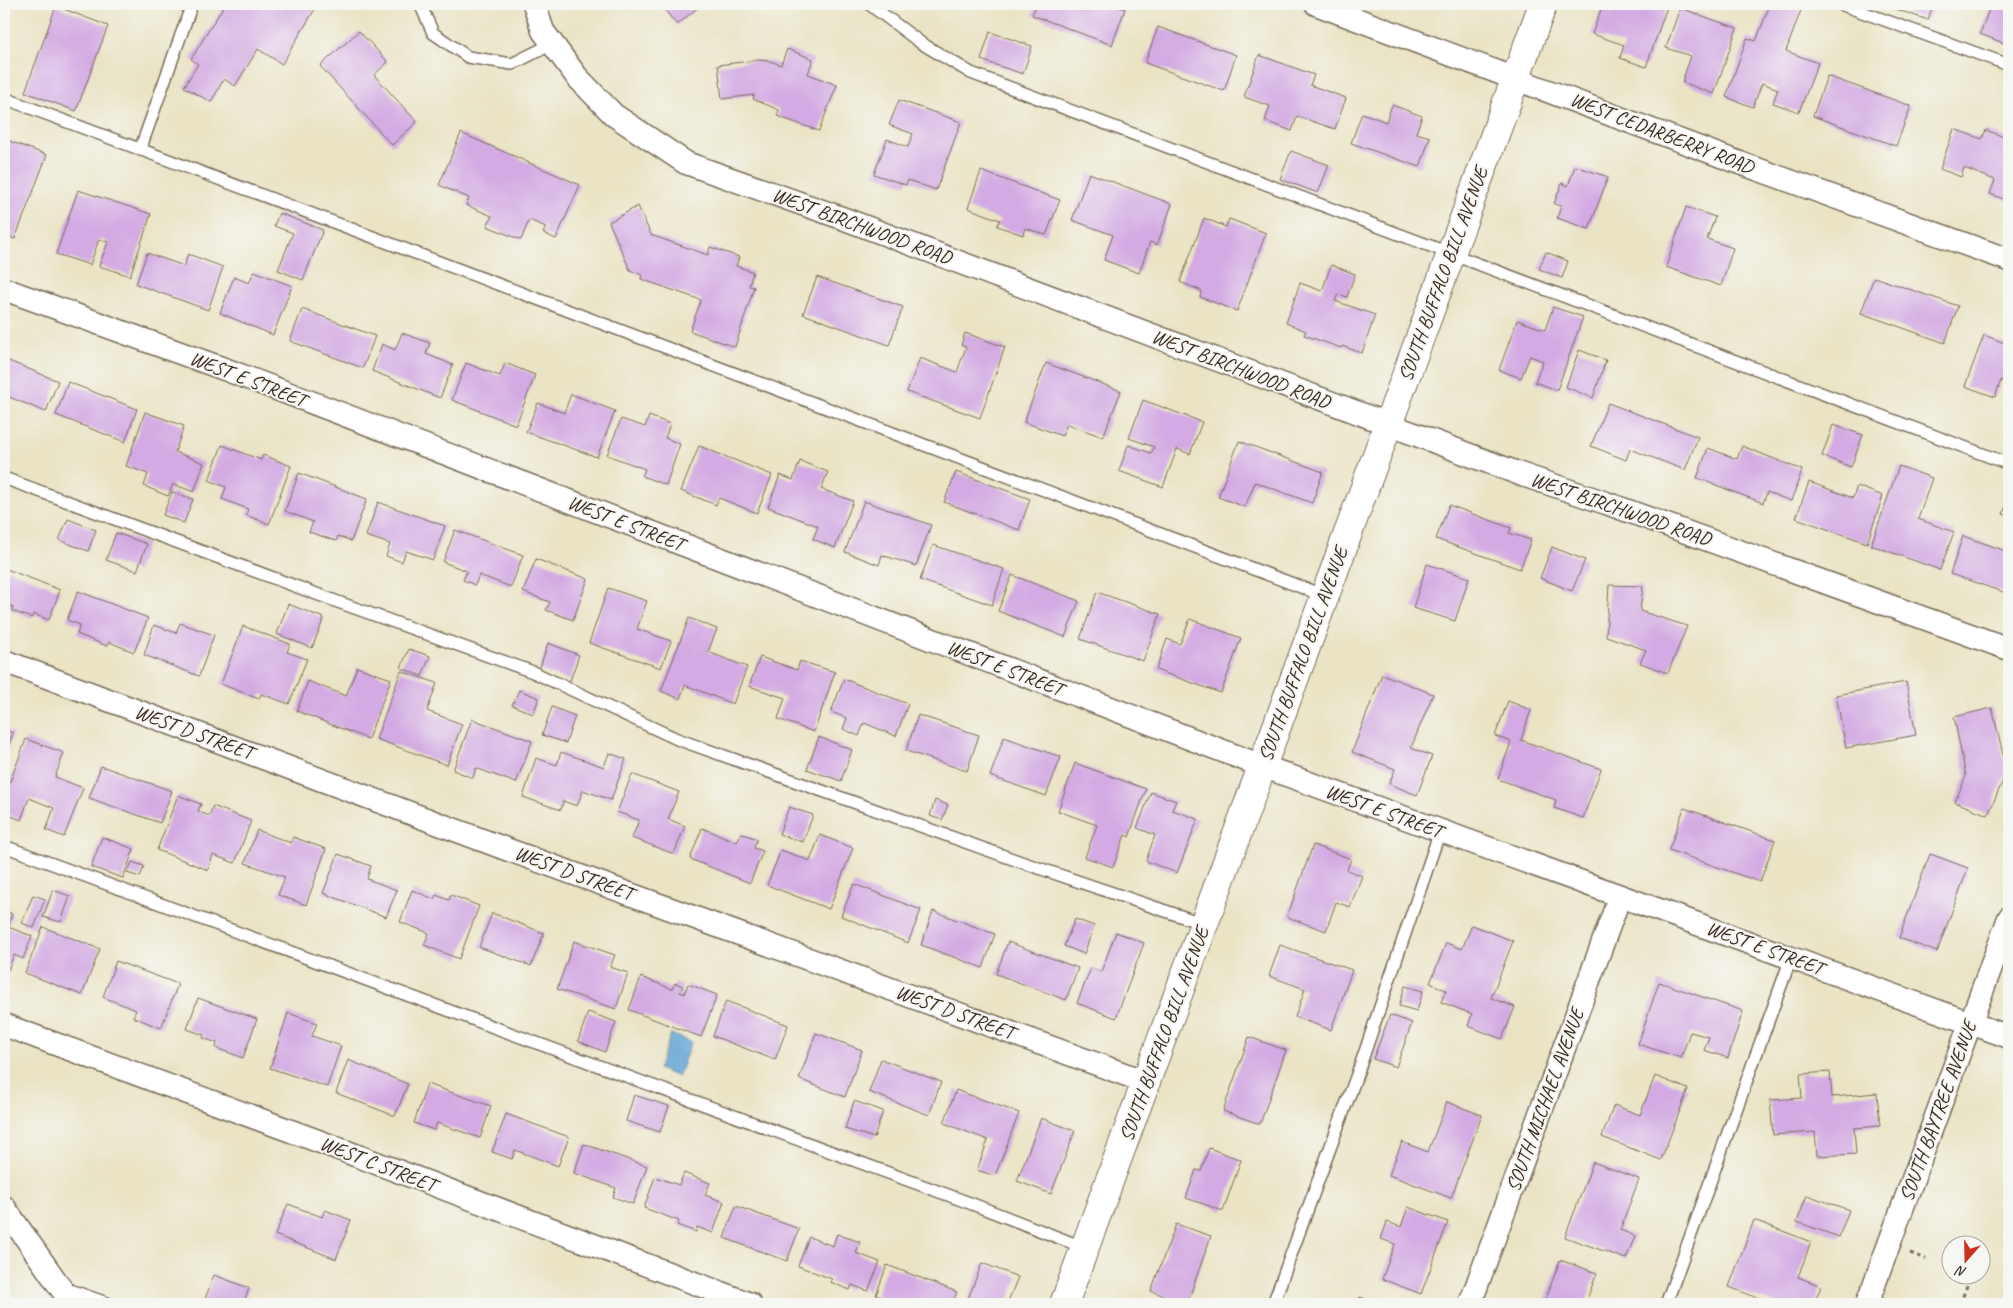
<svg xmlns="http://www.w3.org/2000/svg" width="2013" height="1308" viewBox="0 0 2013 1308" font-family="Caveat,sans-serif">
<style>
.water{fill:#60a3d5;stroke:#4e667a}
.building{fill:#d3aae3}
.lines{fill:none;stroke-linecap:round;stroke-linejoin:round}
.lane-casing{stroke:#786b58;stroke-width:14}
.street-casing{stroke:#786b58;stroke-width:25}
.secondary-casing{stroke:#786b58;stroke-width:30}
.path{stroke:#786b58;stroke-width:3;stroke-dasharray:4 4;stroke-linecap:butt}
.lane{stroke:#fff;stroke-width:11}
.street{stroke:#fff;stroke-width:22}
.secondary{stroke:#fff;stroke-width:28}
.labels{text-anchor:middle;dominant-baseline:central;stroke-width:4;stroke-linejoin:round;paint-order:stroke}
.street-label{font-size:20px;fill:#3b2a1e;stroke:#f6f6f2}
</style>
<rect width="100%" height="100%" fill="#f6f6f2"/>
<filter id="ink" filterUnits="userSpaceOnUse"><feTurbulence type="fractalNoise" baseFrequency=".02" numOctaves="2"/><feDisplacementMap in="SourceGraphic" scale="10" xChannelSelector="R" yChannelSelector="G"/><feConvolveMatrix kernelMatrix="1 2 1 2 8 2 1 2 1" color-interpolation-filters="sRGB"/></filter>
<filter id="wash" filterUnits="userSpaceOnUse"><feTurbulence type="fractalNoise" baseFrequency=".0096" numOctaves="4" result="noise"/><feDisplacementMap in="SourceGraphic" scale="20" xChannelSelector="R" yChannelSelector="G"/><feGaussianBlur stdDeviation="1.12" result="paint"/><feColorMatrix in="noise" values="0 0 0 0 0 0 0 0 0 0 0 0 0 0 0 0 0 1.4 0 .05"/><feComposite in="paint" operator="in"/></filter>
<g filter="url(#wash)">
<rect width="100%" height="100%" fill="#eae4c5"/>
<!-- water -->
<path class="water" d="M671,1034L691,1042L678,1077L658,1069Z"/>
<g id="blocks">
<!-- building -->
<g class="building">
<path d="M225,4H318L282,64L258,49L235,86L224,79L211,102L184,87L198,64L191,59Z"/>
<path d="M660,4H702L677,25Z"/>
<path d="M1037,4H1110L1125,9L1112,45L1032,15Z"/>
<path d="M1603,4H1668L1646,67L1620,58L1624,45L1592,34Z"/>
<path d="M1770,4H1784L1801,10L1786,51L1818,63L1799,112L1773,103L1778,89L1762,83L1753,107L1726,97L1747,38L1756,41Z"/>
<path d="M1891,4H1933L1928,20L1889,7Z"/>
<path d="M1991,4H2009V45L1980,34Z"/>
<path d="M56,6L108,26L76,111L25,92Z"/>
<path d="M1680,8L1737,28L1714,94L1682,82L1691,56L1666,48Z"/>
<path d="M1158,27L1236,55L1224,91L1145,63Z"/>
<path d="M359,31L388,62L374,75L417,122L392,145L320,66Z"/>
<path d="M990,32L1032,46L1023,74L981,60Z"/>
<path d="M787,49L813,59L808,74L837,85L819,131L777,116L779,110L753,99L754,95L722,99L718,65L757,60L770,61L781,65Z"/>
<path d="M1259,55L1314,75L1310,85L1346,98L1335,129L1297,116L1292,131L1265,121L1270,106L1244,97Z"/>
<path d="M1827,76L1911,106L1896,146L1813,116Z"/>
<path d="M899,100L961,122L936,190L908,180L906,185L874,174L887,139L908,147L913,134L889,125Z"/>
<path d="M1392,105L1422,116L1416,133L1430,137L1420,167L1351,143L1362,113L1386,122Z"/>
<path d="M1954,129L1982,139L1986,130L2009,139V201L1990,194L1995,180L1964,168L1961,177L1940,169Z"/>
<path d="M461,133L580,185L556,239L543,233L546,227L529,220L521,240L487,226L492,216L466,205L469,198L439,185Z"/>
<path d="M4,139L47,155L15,239L4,235Z"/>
<path d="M1291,151L1329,165L1318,193L1280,179Z"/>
<path d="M1575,166L1608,177L1589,229L1557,218L1561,206L1554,204L1562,183L1568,186Z"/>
<path d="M981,171L1060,200L1046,235L1025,228L1023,235L997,226L1000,220L968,208Z"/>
<path d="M1089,173L1172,204L1157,245L1150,242L1139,273L1104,260L1113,235L1072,220Z"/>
<path d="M78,190L151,214L130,276L99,266L108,242L99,239L90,265L56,254Z"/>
<path d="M638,206L651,235L708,255L710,247L739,257L736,266L753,272L749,286L754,287L735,347L690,331L701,300L641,279L642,275L630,270L609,222Z"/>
<path d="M1686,207L1715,217L1707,239L1733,248L1721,286L1666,267Z"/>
<path d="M279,213L323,230L303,280L278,270L293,233L274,226Z"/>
<path d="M1204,218L1226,227L1229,219L1266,233L1237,311L1200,297L1202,291L1180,282Z"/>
<path d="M1546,252L1568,261L1562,278L1539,269Z"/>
<path d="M147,253L184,266L188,254L223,267L208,310L136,284Z"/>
<path d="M1331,265L1355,274L1347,297L1338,294L1335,301L1375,315L1362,353L1342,346L1341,348L1304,335L1306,331L1286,323L1300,283L1322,291Z"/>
<path d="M254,271L292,286L273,335L220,313L234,277L249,283Z"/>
<path d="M817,277L903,307L889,345L803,314Z"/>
<path d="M1874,277L1958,306L1945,343L1861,313Z"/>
<path d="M1553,307L1583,317L1557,390L1535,382L1543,361L1530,356L1521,378L1499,370L1517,320L1545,330Z"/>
<path d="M302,309L375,336L363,368L290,341Z"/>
<path d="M402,333L430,343L426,354L453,365L440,398L372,371L382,344L395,350Z"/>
<path d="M965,333L1005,347L980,418L907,392L920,358L957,372L966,347L961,345Z"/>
<path d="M1984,335L2007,344L2009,339V384L2001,380L1995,397L1965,386Z"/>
<path d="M1579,350L1606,360L1593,398L1566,387Z"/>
<path d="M4,359L58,381L46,412L4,395Z"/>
<path d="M466,363L500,376L505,363L535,375L516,425L452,400Z"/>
<path d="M1046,363L1121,391L1103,437L1067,424L1062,436L1024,422Z"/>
<path d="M68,382L137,409L125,442L56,415Z"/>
<path d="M571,394L615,411L597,457L526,432L538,403L564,413Z"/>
<path d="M1143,400L1202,422L1190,454L1177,449L1163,487L1119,471L1128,445L1151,453L1154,447L1129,438Z"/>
<path d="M1608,403L1698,437L1685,470L1630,449L1626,460L1591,446Z"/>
<path d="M145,412L184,426L175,452L204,463L194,492L173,484L168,496L144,486L148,474L126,466Z"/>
<path d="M649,416L670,424L665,438L680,444L666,485L642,476L645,469L607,455L621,419L645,427Z"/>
<path d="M1833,425L1863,435L1851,467L1822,456Z"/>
<path d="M1239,441L1323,472L1312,503L1255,482L1245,507L1218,497Z"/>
<path d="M222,445L261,460L263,455L291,466L269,524L246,515L248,509L222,499L226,487L209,480Z"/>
<path d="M699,446L772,475L757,513L719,498L716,505L681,491Z"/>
<path d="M1742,446L1802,470L1791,501L1767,492L1763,503L1697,478L1708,448L1737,459Z"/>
<path d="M800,461L828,472L821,489L853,501L835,548L813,539L818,526L768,507L780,475L793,480Z"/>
<path d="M1899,466L1932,478L1918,519L1954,532L1940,570L1871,545Z"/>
<path d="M956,472L1030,499L1019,530L944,502Z"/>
<path d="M299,473L367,499L351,541L338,536L336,541L309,532L313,522L285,511Z"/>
<path d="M1809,482L1853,498L1857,486L1883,496L1867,543L1796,518Z"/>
<path d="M172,492L193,499L184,523L163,515Z"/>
<path d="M2009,497V516L2003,514Z"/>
<path d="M864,501L931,525L916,566L882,555L879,565L845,552Z"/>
<path d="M378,502L445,526L433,560L406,551L402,562L386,556L390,544L366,536Z"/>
<path d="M1449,505L1511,528L1509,533L1531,540L1520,569L1436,539Z"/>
<path d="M68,519L96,530L88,551L59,540Z"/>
<path d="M455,530L523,555L511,587L479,575L475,585L463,580L467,571L443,562Z"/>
<path d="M116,533L147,544L137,571L106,560Z"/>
<path d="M1963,536L2009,552V594L1950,574Z"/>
<path d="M933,545L1004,569L992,605L920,580Z"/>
<path d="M1552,547L1585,560L1572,591L1540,578Z"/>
<path d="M536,559L588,579L573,620L546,610L550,602L523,592Z"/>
<path d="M1427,564L1469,578L1455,621L1413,608Z"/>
<path d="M4,568L60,590L49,620L33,614L32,618L12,611L13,607L4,603Z"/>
<path d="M1012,575L1079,601L1065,637L998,611Z"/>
<path d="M1609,585L1643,586L1640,611L1687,626L1668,673L1640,663L1646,650L1606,636Z"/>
<path d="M608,588L647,601L637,629L671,641L661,668L589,643Z"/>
<path d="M78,591L148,618L134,652L109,642L107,646L77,634L80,625L67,620Z"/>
<path d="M1097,592L1160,614L1143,661L1080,639Z"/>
<path d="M288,604L324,618L312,648L277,634Z"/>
<path d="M689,618L717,629L708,652L747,667L733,704L685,685L680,699L661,691Z"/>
<path d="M1190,619L1241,638L1221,693L1156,670L1167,639L1180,644Z"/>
<path d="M180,623L214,635L199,676L144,655L154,625L176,633Z"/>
<path d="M243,626L290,644L287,652L307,659L289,704L261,694L259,699L221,684Z"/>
<path d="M548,643L579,655L570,681L539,670Z"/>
<path d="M409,649L430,656L422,676L401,668Z"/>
<path d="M760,657L797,670L800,661L835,672L814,732L778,719L785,698L749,686Z"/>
<path d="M357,667L391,679L368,739L297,711L308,681L346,696Z"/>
<path d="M401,671L437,683L427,711L462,724L447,765L376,739Z"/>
<path d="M1382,674L1433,694L1411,748L1432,756L1417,795L1389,784L1395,769L1352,752Z"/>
<path d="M844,679L908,704L896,736L864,723L859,736L843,729L847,718L831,712Z"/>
<path d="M1906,682L1916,735L1846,748L1836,695Z"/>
<path d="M519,690L539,698L533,714L512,705Z"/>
<path d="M1508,701L1531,710L1521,740L1601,769L1583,818L1554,808L1556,800L1498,779L1511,742L1495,736Z"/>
<path d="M552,707L575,716L566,743L542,735Z"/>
<path d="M1992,708L2007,771L1988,815L1955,802L1966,776L1954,717Z"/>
<path d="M918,715L979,735L967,771L906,751Z"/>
<path d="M472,719L532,741L516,783L476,768L473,778L453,770Z"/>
<path d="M4,730L13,733L4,759Z"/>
<path d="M819,737L852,750L841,781L807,769Z"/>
<path d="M1004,737L1061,757L1046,796L990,776Z"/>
<path d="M26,739L64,753L55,777L83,788L64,837L46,830L54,808L29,798L21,820L4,813V798Z"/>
<path d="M561,752L604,767L609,753L626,759L611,800L583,790L577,806L563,801L561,810L523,797L536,758L557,765Z"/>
<path d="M1075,763L1146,789L1129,837L1125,835L1113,867L1085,857L1097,825L1058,811Z"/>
<path d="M101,766L172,791L160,823L89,798Z"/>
<path d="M632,774L679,792L668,819L685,826L674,854L632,838L639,820L617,812Z"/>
<path d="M1151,792L1176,801L1172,810L1198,819L1177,873L1146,861L1155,835L1137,828Z"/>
<path d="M178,795L201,804L198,811L209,816L213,806L251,821L235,863L213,855L208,870L157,850Z"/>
<path d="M935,800L948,805L942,820L930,816Z"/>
<path d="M789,807L813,815L803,842L779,834Z"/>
<path d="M1684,808L1775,840L1760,882L1669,850Z"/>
<path d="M702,828L737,842L741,833L757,839L754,848L763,851L750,883L690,859Z"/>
<path d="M257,830L291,843L293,837L326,849L306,905L278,895L285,877L245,863Z"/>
<path d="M820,835L853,848L829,909L767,885L781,850L810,861Z"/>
<path d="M102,837L134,849L123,878L91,867Z"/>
<path d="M1313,845L1351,859L1347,870L1362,876L1350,907L1336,902L1326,931L1287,917Z"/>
<path d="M338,854L371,866L367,879L397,890L386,917L323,893Z"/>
<path d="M1930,854L1968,868L1937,952L1899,938Z"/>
<path d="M132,862L144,866L140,877L127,873Z"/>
<path d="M854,884L921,910L908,943L841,916Z"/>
<path d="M53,890L70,896L61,922L43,917Z"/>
<path d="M412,890L434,899L436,895L449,900L451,895L479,906L459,959L424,945L429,933L400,922Z"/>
<path d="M33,895L45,899L34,928L22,923Z"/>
<path d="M4,910L12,914L8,927L32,936L23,959L14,955L8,970L4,969Z"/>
<path d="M933,911L995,934L983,968L921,945Z"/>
<path d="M492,913L544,933L531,966L479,947Z"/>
<path d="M1075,919L1094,926L1084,954L1064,946Z"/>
<path d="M1472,925L1513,941L1491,998L1515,1007L1502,1039L1468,1026L1472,1014L1441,1002L1446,990L1430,983L1446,943L1462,949Z"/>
<path d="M43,927L100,949L82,995L25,973Z"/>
<path d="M1116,932L1144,943L1116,1018L1077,1003L1091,968L1101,972Z"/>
<path d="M574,941L615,955L610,967L628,973L616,1009L557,989Z"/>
<path d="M1008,942L1078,968L1066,1000L996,974Z"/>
<path d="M1280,945L1352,970L1331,1030L1295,1017L1305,989L1269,976Z"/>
<path d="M116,961L178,984L161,1028L133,1017L136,1010L103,997Z"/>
<path d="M641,977L672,989L675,983L683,986L680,992L684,994L688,984L717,995L701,1037L629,1010Z"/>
<path d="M1659,982L1743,1011L1728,1058L1704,1050L1709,1037L1690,1032L1681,1058L1638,1044Z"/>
<path d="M1405,986L1423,991L1417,1011L1399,1006Z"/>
<path d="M198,998L257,1019L243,1058L216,1048L217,1043L203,1038L204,1035L187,1029Z"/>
<path d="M726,1001L788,1025L775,1060L713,1036Z"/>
<path d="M588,1012L616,1022L605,1052L578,1041Z"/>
<path d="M288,1013L317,1023L312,1036L341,1046L327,1087L270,1068Z"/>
<path d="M1390,1015L1412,1023L1396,1067L1373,1059Z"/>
<path d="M816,1033L862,1050L845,1097L799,1079Z"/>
<path d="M1249,1037L1286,1050L1260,1124L1223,1111Z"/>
<path d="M881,1059L941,1082L929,1115L869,1092Z"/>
<path d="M348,1060L408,1084L395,1116L336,1093Z"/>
<path d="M1830,1072L1832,1097L1877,1093L1880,1126L1854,1128L1856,1154L1817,1156L1815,1132L1773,1135L1770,1100L1802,1098L1800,1074Z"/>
<path d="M1655,1076L1688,1089L1661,1160L1602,1137L1614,1105L1640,1115Z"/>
<path d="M427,1084L491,1106L480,1138L437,1123L434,1130L414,1123Z"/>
<path d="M956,1090L1019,1113L995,1176L977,1170L988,1140L944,1123Z"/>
<path d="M634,1095L669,1106L660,1132L626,1121Z"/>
<path d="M854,1101L883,1111L874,1138L845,1129Z"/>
<path d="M1447,1102L1482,1115L1451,1198L1389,1175L1402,1142L1428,1152Z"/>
<path d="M506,1114L569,1137L558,1166L515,1150L512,1159L492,1152Z"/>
<path d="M1041,1118L1075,1131L1051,1194L1017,1181Z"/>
<path d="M584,1144L647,1166L633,1204L613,1197L616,1188L574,1173Z"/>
<path d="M1209,1148L1241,1160L1223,1211L1186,1198L1196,1170L1201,1171Z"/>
<path d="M1593,1162L1639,1179L1620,1230L1635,1236L1626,1259L1565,1237Z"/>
<path d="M684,1173L710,1183L705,1195L724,1202L713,1233L697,1227L696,1232L677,1225L679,1221L644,1208L655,1177L679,1185Z"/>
<path d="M1807,1195L1849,1210L1839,1237L1797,1222Z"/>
<path d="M288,1204L322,1217L325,1210L351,1220L336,1259L275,1235Z"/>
<path d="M736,1206L799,1229L787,1261L724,1238Z"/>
<path d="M1408,1207L1448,1222L1421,1294L1382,1279L1395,1244L1381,1239L1387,1222L1401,1227Z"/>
<path d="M1754,1220L1811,1242L1798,1277L1821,1286L1814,1304H1774L1729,1287Z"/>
<path d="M1176,1224L1211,1236L1187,1304L1151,1291Z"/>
<path d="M837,1234L860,1242L856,1253L880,1262L868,1291L852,1285L850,1290L830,1282L832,1279L798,1266L809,1237L833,1246Z"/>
<path d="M1560,1260L1597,1273L1585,1304H1544Z"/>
<path d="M982,1263L1018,1277L1007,1304H966Z"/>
<path d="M887,1265L957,1292L952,1304H901L876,1295Z"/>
<path d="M214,1275L249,1288L243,1304H203Z"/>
<path d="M1360,1297L1379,1304H1358Z"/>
</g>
</g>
</g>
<g filter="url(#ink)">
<use href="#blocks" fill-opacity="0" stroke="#786b58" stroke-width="1"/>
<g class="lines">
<!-- lane casing -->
<g class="lane-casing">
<g id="lane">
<path d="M420,4L433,33L468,57L512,64L552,44"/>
<path d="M869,4L921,43L971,73L2009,464"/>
<path d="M1840,4L2009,65"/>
<path d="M4,98L1325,596"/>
<path d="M140,150L192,4"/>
<path d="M4,478L338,602L533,672L677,739L1021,862L1204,924"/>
<path d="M4,846L975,1205L1085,1248"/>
<path d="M64,1288L110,1304"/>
<path d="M1273,1304L1359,1069L1440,831"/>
<path d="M1666,1304L1791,958"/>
</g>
</g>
<!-- street casing -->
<g class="street-casing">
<g id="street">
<path d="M534,4L543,31L577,77L614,115L686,163L842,218L1520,474L1606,503L2009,649"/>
<path d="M1316,4L1729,159L2009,260"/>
<path d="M4,289L227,370L1262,766L2009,1037"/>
<path d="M4,661L506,849L1146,1082"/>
<path d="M4,1025L318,1141L750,1304"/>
<path d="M4,1207L72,1304"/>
<path d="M1470,1304L1620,896"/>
<path d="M1867,1304L2009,918"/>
</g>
</g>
<!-- secondary casing -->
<g class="secondary-casing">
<path id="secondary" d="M1064,1304L1543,4"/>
</g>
<!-- path -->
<g class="path">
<path d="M1910,1253L1926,1259"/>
<path d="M1960,1304L1970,1278"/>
</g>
<!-- lane -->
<use href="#lane" class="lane"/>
<!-- street -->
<use href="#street" class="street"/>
<!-- secondary -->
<use href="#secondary" class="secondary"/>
</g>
</g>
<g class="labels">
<!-- street labels -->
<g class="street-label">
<text transform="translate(1662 133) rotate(21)">WEST CEDARBERRY ROAD</text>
<text transform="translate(862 226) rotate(20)">WEST BIRCHWOOD ROAD</text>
<text transform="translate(1443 274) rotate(-70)">SOUTH BUFFALO BILL AVENUE</text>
<text transform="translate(1241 369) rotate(21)">WEST BIRCHWOOD ROAD</text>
<text transform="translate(248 379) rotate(21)">WEST E STREET</text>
<text transform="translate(1621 509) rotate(19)">WEST BIRCHWOOD ROAD</text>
<text transform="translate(626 523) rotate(21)">WEST E STREET</text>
<text transform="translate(1303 654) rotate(-70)">SOUTH BUFFALO BILL AVENUE</text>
<text transform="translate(1005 668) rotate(21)">WEST E STREET</text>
<text transform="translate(194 732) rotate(20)">WEST D STREET</text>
<text transform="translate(1384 811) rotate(20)">WEST E STREET</text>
<text transform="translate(574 873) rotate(20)">WEST D STREET</text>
<text transform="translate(1765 948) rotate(20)">WEST E STREET</text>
<text transform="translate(955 1012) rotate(20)">WEST D STREET</text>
<text transform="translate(1164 1034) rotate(-70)">SOUTH BUFFALO BILL AVENUE</text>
<text transform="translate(1545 1100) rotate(-70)">SOUTH MICHAEL AVENUE</text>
<text transform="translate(1938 1111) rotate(-70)">SOUTH BAYTREE AVENUE</text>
<text transform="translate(378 1164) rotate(21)">WEST C STREET</text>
</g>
</g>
<!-- margin -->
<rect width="2013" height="1308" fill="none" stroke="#f6f6f2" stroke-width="20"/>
<!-- north arrow -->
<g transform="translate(1966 1260) rotate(200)"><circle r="24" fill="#f6f6f2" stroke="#aba49d"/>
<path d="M0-4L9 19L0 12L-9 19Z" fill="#c8321e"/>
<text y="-8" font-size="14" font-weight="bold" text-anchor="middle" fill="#3b2a1e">N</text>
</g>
</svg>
